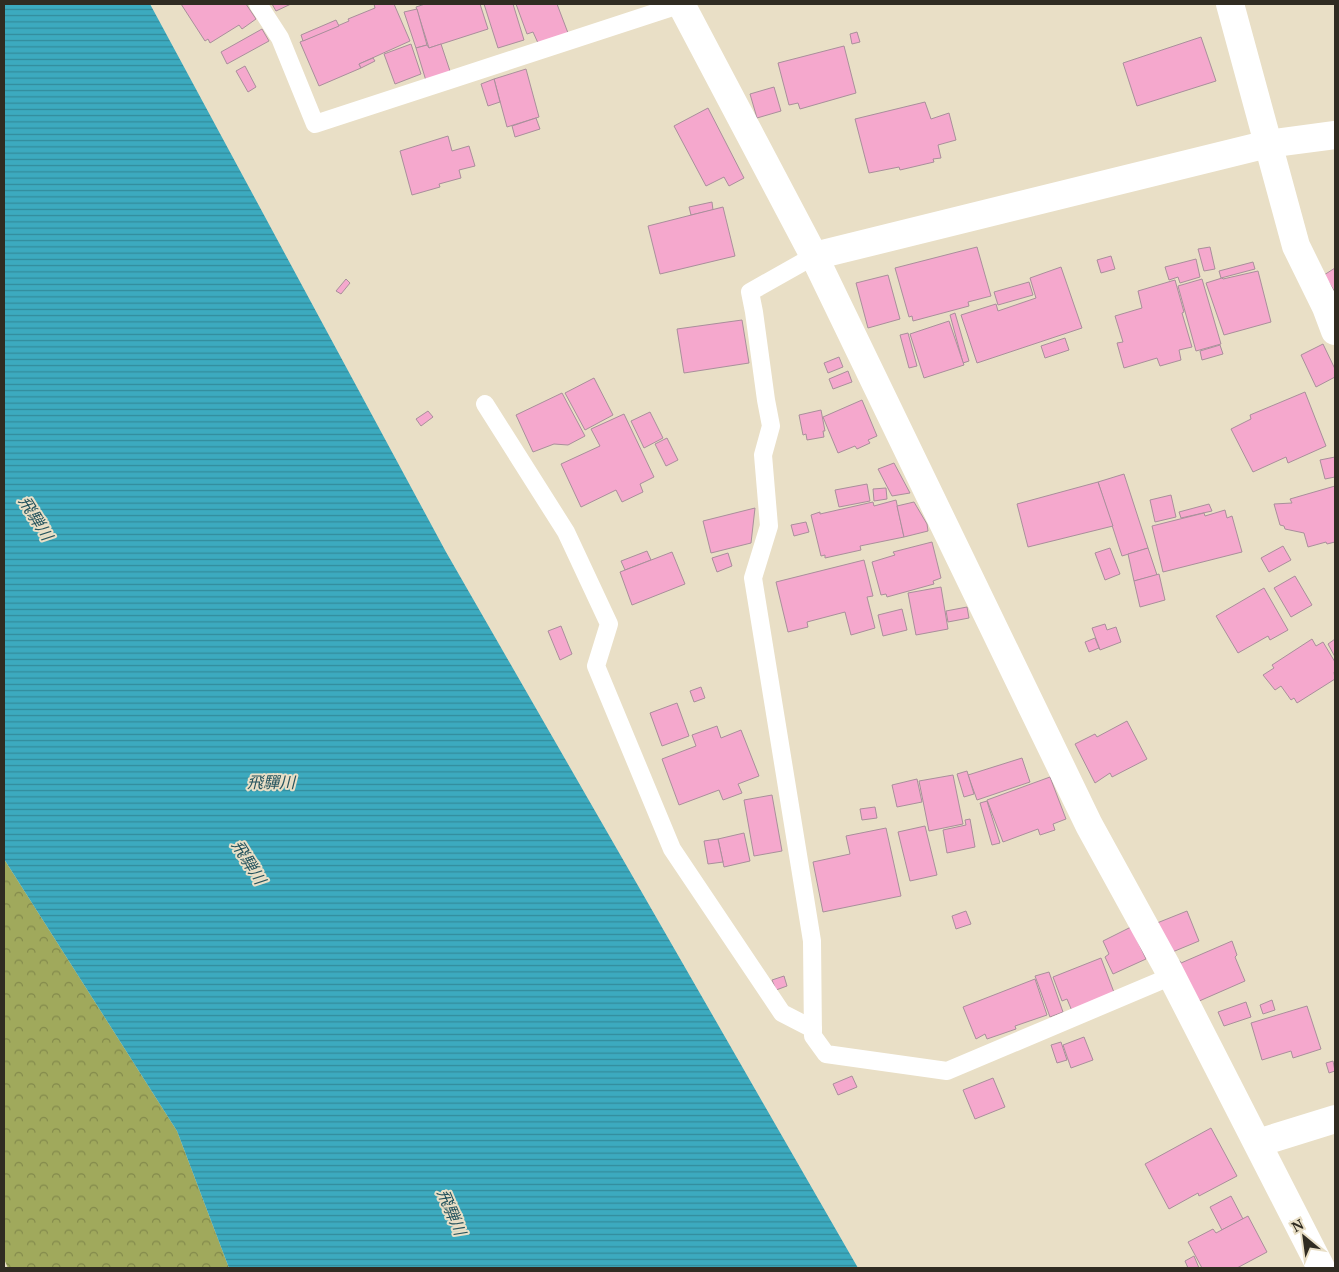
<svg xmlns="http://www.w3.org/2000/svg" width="1339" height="1272" viewBox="0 0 1339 1272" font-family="'Noto Serif','Noto Sans JP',serif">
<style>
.forest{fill:url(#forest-crowns)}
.water{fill:url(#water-rules)}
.building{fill:#f5a8cd;stroke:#a98f9b}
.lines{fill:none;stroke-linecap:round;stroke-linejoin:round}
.service{stroke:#fff;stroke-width:18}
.minor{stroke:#fff;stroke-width:28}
.tertiary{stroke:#fff;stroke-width:28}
.labels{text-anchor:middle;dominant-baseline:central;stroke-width:4;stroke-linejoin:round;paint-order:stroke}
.water-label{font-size:16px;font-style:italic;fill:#26545e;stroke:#e9dfc6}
</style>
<defs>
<pattern id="forest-crowns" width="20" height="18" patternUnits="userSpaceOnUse" patternTransform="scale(1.25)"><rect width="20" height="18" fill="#a0a95c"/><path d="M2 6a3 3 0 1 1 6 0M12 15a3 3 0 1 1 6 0" fill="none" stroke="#838a4c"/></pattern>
<pattern id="water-rules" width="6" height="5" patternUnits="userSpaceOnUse" patternTransform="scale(1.25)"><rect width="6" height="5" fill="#3caabf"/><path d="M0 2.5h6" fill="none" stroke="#338b9b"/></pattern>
</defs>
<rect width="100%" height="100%" fill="#e9dfc6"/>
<!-- forest -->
<path class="forest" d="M4,859L177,1131L229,1268H8L4,1259Z"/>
<!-- water -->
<path class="water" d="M4,4H150L446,552L858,1268H229L177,1131L4,859Z"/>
<!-- building -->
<g class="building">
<path d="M181,4H246L256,19L242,29L239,25L210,43L208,39L205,41Z"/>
<path d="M272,4H291L276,11Z"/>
<path d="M374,4H394L410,41L359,64L361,68L319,86L300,42L349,21L348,19L375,8Z"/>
<path d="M425,4H480L488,29L429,48L416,7Z"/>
<path d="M484,4H513L524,40L498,48Z"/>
<path d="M516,4H557L568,33L538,43L533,32L527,34Z"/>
<path d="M417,9L427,45L416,48L404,12Z"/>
<path d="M336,20L339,26L303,41L301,35Z"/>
<path d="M262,29L269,41L227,64L221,52Z"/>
<path d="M857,32L860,42L852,44L850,34Z"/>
<path d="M1201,37L1216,81L1137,106L1123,63Z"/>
<path d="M411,44L421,74L395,84L384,54Z"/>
<path d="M441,44L452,77L427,84L416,48L427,45L429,48Z"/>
<path d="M844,46L856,93L800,109L798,103L789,105L778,63Z"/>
<path d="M373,58L375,61L361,68L359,64Z"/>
<path d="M245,66L256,87L248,92L236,71Z"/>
<path d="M526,69L539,117L507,127L494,79Z"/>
<path d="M494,79L500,102L488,106L481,84Z"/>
<path d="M774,87L781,111L757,118L750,94Z"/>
<path d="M925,102L931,119L949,113L956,140L938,145L941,158L933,159L934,162L900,170L899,167L869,173L855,119Z"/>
<path d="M708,108L744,178L729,186L724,177L706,186L674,126Z"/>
<path d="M536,118L540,129L515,137L512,126Z"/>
<path d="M448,136L452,151L469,146L475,166L459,170L461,178L439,184L440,187L412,195L400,151Z"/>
<path d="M712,202L713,210L691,215L689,207Z"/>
<path d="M723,207L735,256L660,274L648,226Z"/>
<path d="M977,247L991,296L968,302L969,306L913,321L912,316L909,317L895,268Z"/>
<path d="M1210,247L1215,269L1204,271L1198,249Z"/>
<path d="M1111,256L1115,269L1101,273L1097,260Z"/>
<path d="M1196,259L1200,277L1180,283L1178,277L1169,280L1165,267Z"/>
<path d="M1253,262L1255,269L1221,278L1219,271Z"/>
<path d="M1061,267L1082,328L977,363L961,315L996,304L998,311L1036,298L1030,278Z"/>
<path d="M1335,268V292L1324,275Z"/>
<path d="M1258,271L1271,322L1224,335L1206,283L1222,278L1223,279Z"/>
<path d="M888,275L900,319L868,328L856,283Z"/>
<path d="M346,279L350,283L341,294L336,291Z"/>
<path d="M1202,279L1221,344L1196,351L1178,286Z"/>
<path d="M1175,280L1184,312L1182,313L1192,347L1179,350L1181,360L1160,366L1157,358L1124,368L1117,343L1123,342L1115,316L1142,308L1138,291Z"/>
<path d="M1029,282L1033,295L998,305L994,292Z"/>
<path d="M955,313L969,361L963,363L950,315Z"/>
<path d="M742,320L749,363L684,373L677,329Z"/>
<path d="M949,321L964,365L924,378L910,334Z"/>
<path d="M908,333L917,366L909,368L900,335Z"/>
<path d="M1065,338L1069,350L1045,358L1041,346Z"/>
<path d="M1323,344L1335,369V377L1316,387L1301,355Z"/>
<path d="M1220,345L1223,354L1202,360L1200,351Z"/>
<path d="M839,357L843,367L828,373L824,363Z"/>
<path d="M848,371L852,382L833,389L829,379Z"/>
<path d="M594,378L613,415L585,430L565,393Z"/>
<path d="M1305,392L1326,446L1288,463L1286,457L1253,472L1231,429L1251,419L1250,415Z"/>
<path d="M562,393L585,436L568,445L554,444L533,452L516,415Z"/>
<path d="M862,400L877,436L868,440L870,443L857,449L855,446L838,453L823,417Z"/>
<path d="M821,410L825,431H823L824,437L807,440L806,434L803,435L799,415Z"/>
<path d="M428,411L433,417L421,426L416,419Z"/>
<path d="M650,412L663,438L644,448L631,421Z"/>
<path d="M624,414L654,477L640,484L643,492L622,502L616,490L581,507L561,464L600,446L591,429Z"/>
<path d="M667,438L678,460L666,466L655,444Z"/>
<path d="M1335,457V477L1325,479L1320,460Z"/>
<path d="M894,463L910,493L892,496L878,469Z"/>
<path d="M1124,474L1148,548L1122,556L1098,482Z"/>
<path d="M1098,482L1113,526L1028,547L1017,504Z"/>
<path d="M867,484L870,501L839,507L835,490Z"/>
<path d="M1335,486V542L1327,544L1326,542L1308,547L1304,533L1285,529L1284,526L1280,525L1274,504L1292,503L1290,499Z"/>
<path d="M886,488L887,499L874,501L873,489Z"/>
<path d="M1171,495L1176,517L1155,522L1150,500Z"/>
<path d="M896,500L904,537L860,546L861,550L825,558V555L821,556L811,515L820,512V514L873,502L874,506Z"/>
<path d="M914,502L927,524L928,531L904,537L897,506Z"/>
<path d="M1209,504L1212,511L1181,518L1179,512Z"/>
<path d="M755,508L751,543L711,553L703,521Z"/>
<path d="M1225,510L1227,518L1232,516L1242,552L1163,572L1152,526L1204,513L1205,516Z"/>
<path d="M806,522L809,532L794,536L791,525Z"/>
<path d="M932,542L941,578L933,581L934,584L887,597L886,594L881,595L872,562L895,555L893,552Z"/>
<path d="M1283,546L1291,560L1269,572L1261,558Z"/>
<path d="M1110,548L1120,574L1105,580L1095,553Z"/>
<path d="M1148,548L1157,575L1134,581L1128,554Z"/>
<path d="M647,551L651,560L625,570L621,561Z"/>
<path d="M672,552L685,584L632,605L620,572Z"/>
<path d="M728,553L732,566L717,572L712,558Z"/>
<path d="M864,560L873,596L867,597L875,628L851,635L845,612L807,622L808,627L788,632L776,582Z"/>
<path d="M1159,574L1165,600L1140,607L1134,581Z"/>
<path d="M1295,576L1312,605L1291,617L1274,588Z"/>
<path d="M941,587L948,629L916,635L908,593Z"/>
<path d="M1264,588L1288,630L1270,640L1268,636L1238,653L1216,616Z"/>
<path d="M967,607L969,618L948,622L946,611Z"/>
<path d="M902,609L907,630L883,636L878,615Z"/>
<path d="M1105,624L1107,630L1116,627L1121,642L1100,650L1092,628Z"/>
<path d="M561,626L572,654L560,660L548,631Z"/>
<path d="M1095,638L1099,648L1089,652L1085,642Z"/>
<path d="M1312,639L1316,646L1323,642L1335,662V671L1334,672L1335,679L1297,703L1294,698L1291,700L1281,686L1275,690L1263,675L1274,668L1272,665Z"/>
<path d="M1335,639V657L1328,644Z"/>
<path d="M701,687L705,698L694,702L690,691Z"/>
<path d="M677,703L689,736L662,746L650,713Z"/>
<path d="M1127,721L1147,759L1112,777L1110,773L1095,783L1075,744L1095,734L1097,737Z"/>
<path d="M717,726L721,738L741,730L759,776L738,784L742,793L723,800L719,790L679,805L662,759L696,746L692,735Z"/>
<path d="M1022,758L1030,782L977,800L968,775Z"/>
<path d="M967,771L974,794L964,797L957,774Z"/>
<path d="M953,775L963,824L929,831L919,781Z"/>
<path d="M1050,777L1066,819L1053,824L1055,830L1040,835L1038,829L1003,842L987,800Z"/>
<path d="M917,779L922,802L897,807L892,785Z"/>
<path d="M772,795L782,851L754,856L744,800Z"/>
<path d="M987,801L1000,843L992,845L980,803Z"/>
<path d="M875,807L877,818L862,820L860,809Z"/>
<path d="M970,819L975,847L947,853L943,830L966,825L965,820Z"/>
<path d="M925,826L937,875L910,881L898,832Z"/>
<path d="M886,828L901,896L823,912L813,862L850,854L846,836Z"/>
<path d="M744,833L750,861L724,867L718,839Z"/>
<path d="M718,839L723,862L708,864L704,841Z"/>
<path d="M966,911L971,924L956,929L952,916Z"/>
<path d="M1187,911L1199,941L1170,953L1157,923Z"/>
<path d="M1131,927L1146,959L1113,974L1105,957L1109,954L1103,941Z"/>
<path d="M1232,941L1237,955L1235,957L1245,981L1197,1002L1174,963L1180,961L1181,963Z"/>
<path d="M1101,958L1115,995L1072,1011L1067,999L1062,1001L1053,977Z"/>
<path d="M1049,972L1063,1012L1050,1017L1035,976Z"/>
<path d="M784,976L787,986L776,990L772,980Z"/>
<path d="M1035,979L1047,1015L1015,1026L1016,1029L987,1039L985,1034L976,1039L963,1007Z"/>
<path d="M1272,1000L1275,1010L1263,1014L1260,1005Z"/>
<path d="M1246,1002L1251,1017L1224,1026L1218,1012Z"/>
<path d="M1307,1006L1321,1049L1293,1058L1291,1051L1262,1060L1251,1023Z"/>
<path d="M1084,1037L1093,1060L1071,1068L1063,1045Z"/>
<path d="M1061,1042L1067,1060L1057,1063L1051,1045Z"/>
<path d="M1333,1061L1335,1071L1329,1073L1326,1063Z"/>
<path d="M852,1076L857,1087L838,1095L833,1084Z"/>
<path d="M993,1078L1005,1107L975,1119L963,1090Z"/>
<path d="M1211,1128L1237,1176L1199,1196L1198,1193L1169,1209L1145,1164Z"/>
<path d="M1231,1196L1243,1219L1222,1230L1210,1207Z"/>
<path d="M1248,1216L1267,1252L1237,1268H1202L1188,1242L1213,1229L1216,1233Z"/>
<path d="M1194,1256L1199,1268H1188L1185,1261Z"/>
</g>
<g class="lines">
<!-- service -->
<g class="service">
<path d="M258,4L280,38L315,124L682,4"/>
<path d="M814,256L750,292L754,312L766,400L771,426L763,455L769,526L753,578L812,941L813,1036L826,1054L947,1071L1172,976"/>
<path d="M485,404L566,532L609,624L596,666L672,849L782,1013L813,1029"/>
</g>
<!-- minor -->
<g class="minor">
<path d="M681,4L814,256L1089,825L1167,967L1321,1268"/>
<path d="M1230,4L1296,246L1326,307L1335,331"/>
<path d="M1258,1143L1335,1119"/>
</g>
<!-- tertiary -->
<path class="tertiary" d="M814,256L1268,144L1335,135"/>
</g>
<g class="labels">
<!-- water labels -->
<g class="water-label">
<text transform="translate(36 518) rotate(58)">飛騨川</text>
<text x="271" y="782">飛驒川</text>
<text transform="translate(249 862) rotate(58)">飛騨川</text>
<text transform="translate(452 1212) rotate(67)">飛騨川</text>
</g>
</g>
<!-- border -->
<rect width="1339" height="1272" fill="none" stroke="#302c22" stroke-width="10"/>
<!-- north arrow -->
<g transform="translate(1304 1237) rotate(331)" stroke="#e9dfc6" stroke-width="4" paint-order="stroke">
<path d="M0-4L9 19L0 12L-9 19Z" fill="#302c22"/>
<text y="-8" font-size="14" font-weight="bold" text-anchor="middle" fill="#302c22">N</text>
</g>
</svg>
